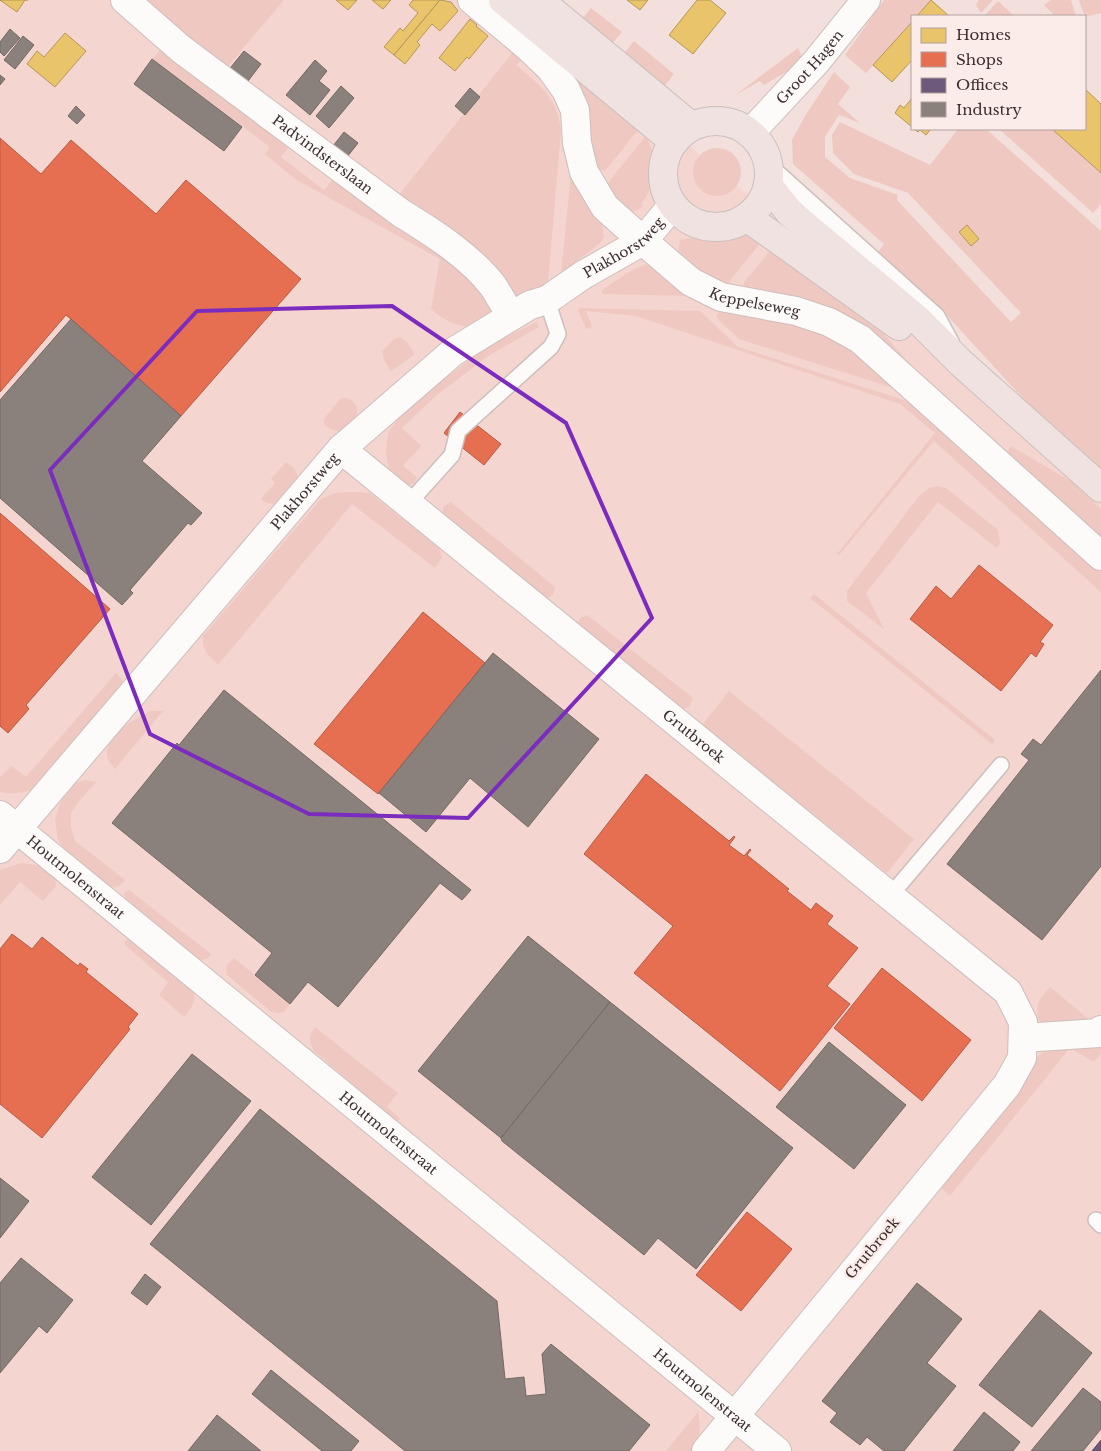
<svg xmlns="http://www.w3.org/2000/svg" width="1101" height="1451" viewBox="0 0 1101 1451" font-family="'Libre Baskerville',serif">
<style>
.built{fill:#f5d5cf}
.green{fill:#efc8c2}
.homes{fill:#e9c46a;stroke:#b59758}
.shops{fill:#e76f51;stroke:#b45c46}
.offices{fill:#6d597a;stroke:#5e4c63}
.industry{fill:#8a817c;stroke:#736864}
.lines{fill:none;stroke-linecap:round;stroke-linejoin:round}
.service-casing{stroke:#cdbfbc;stroke-width:18}
.minor-casing{stroke:#cdbfbc;stroke-width:30}
.tertiary-casing{stroke:#cdbfbc;stroke-width:30}
.primary-casing{stroke:#c9bfbd;stroke-width:30}
.service{stroke:#fdfafa;stroke-width:15}
.minor{stroke:#fdfafa;stroke-width:28}
.tertiary{stroke:#fdfafa;stroke-width:28}
.primary{stroke:#efe2e0;stroke-width:28}
.marked{fill:none;stroke:#7b2cbf;stroke-width:4;stroke-linejoin:round}
.labels{text-anchor:middle;dominant-baseline:central;stroke-width:5;stroke-linejoin:round;paint-order:stroke}
.street-label{font-size:14px;fill:#3c2f2d;stroke:#fbecea}
</style>
<rect width="100%" height="100%" fill="#f3e0dd"/>
<!-- built -->
<path class="built" d="M0,0H521L719,171L960,366L1101,491V1451H0Z"/>
<!-- green -->
<g class="green">
<path d="M138,0H284L223,72Z"/>
<path d="M489,0L641,126L605,171L597,169L594,166L591,136L586,112Z"/>
<path d="M884,0H931L917,16H912V22L866,73L845,55Z"/>
<path d="M979,0H993L981,13L976,5Z"/>
<path d="M1051,0H1071L1076,16H1055L1044,5Z"/>
<path d="M1079,0H1101V13L1085,17Z"/>
<path d="M998,1L1014,16H986L985,15Z"/>
<path d="M591,8L622,32L611,45L581,20Z"/>
<path d="M634,41L674,74L662,89L623,55Z"/>
<path d="M165,45L293,142L281,157L324,190L338,173L477,278L494,312C489,316 482,322 477,325C461,330 442,319 431,309L440,259L295,179L265,154L270,147L152,59Z"/>
<path d="M798,48L800,52L803,62L764,85L760,81L734,96Z"/>
<path d="M513,52L522,59L516,65C541,86 557,97 561,131L548,282L523,299L517,298L510,293L398,196Z"/>
<path d="M834,72L850,87L838,104L860,123L839,115L825,137V157L850,178L898,195L897,200L1011,322L1021,313L908,193L854,174L833,153L832,135L840,122L930,165L958,129H986L1101,231V471L1041,418L940,308L878,252L884,244L793,164L792,140L805,116Z"/>
<path d="M999,129H1052L1101,173V204L1093,213Z"/>
<path d="M646,136C657,157 657,185 641,204L643,206L638,210L629,212L605,188L611,179Z"/>
<circle cx="717" cy="172" r="24"/>
<path d="M571,172L602,224L604,237L600,243L561,274Z"/>
<path d="M704,235C724,236 744,232 762,241L729,282C711,290 690,264 678,253L680,240Z"/>
<path d="M771,250L869,316L906,360L930,384L743,290L744,282Z"/>
<path d="M649,264L690,296L602,294V290C617,281 632,267 649,264Z"/>
<path d="M723,306L774,315L845,341L909,393L739,339L716,317Z"/>
<path d="M579,308L700,311L738,347L907,401L965,454L980,455L1101,567V592L934,441L839,555L837,554L935,433L900,404L636,316L586,311L592,327L586,329L578,310Z"/>
<path d="M536,322L539,327L488,356L437,395L402,428L421,446L403,466L417,477L414,483L405,486L398,483L389,469L386,453L388,433L401,415L432,388L487,347Z"/>
<path d="M400,337L407,342L415,354L391,371L384,360L382,351L394,339Z"/>
<path d="M341,398C372,396 354,450 324,424V419Z"/>
<path d="M1011,446L1072,482L1101,509V546L1003,457Z"/>
<path d="M286,462C290,465 296,469 297,474C302,491 277,514 261,499L275,483L271,479Z"/>
<path d="M938,486L946,488L998,530L1000,543L997,548L938,502L866,593L884,629L847,601V591L919,496L929,488Z"/>
<path d="M350,492L370,493L439,548L442,557L435,568L352,504L218,665C208,655 202,651 203,636L321,499L335,493Z"/>
<path d="M451,502L555,587L553,595L547,598H539L445,521L442,513L444,506Z"/>
<path d="M814,594L995,740L992,744L810,598Z"/>
<path d="M587,615L693,698L689,707L684,709L676,706L581,630L578,624L580,618Z"/>
<path d="M116,673L121,678L124,685L35,789C23,793 12,795 0,792V777L11,766L26,777Z"/>
<path d="M729,691L914,839L887,873L702,725Z"/>
<path d="M150,711H163L115,769C113,766 109,762 108,759C101,737 135,719 150,711Z"/>
<path d="M85,780L96,782L79,801L71,813V828L75,841L125,880L119,886L108,888L74,863L58,840L55,820L61,801L74,784Z"/>
<path d="M21,863L41,866L55,877L56,886L43,901L20,882L0,905V870Z"/>
<path d="M129,890L211,954L208,958L201,960L194,958L126,904L124,893Z"/>
<path d="M127,939L132,940L193,990C197,1002 191,1008 184,1017L159,995L168,982L126,946L124,942Z"/>
<path d="M234,958L290,1004L284,1012L277,1013L270,1011L227,975C225,966 228,964 234,958Z"/>
<path d="M1050,987L1092,1022L1043,1024L1038,1020C1036,1003 1039,999 1050,987Z"/>
<path d="M315,1027L398,1093L387,1107L400,1119L397,1122L314,1051C309,1041 308,1036 315,1027Z"/>
<path d="M1101,1043V1053L1094,1062L1070,1048L950,1196L937,1184L1036,1058L1046,1050Z"/>
<path d="M698,1412C701,1428 702,1438 691,1451H666Z"/>
</g>
<!-- homes -->
<g class="homes">
<path d="M0,0H28H25L17,12Z"/>
<path d="M336,0H357L348,10Z"/>
<path d="M372,0H391L383,9Z"/>
<path d="M413,0H440L394,55L384,47L400,28L403,31L418,13L409,5Z"/>
<path d="M440,0L451,2L458,11L440,31L432,24L417,42L420,45L405,64L394,55Z"/>
<path d="M627,0H648L640,10Z"/>
<path d="M697,0H710L726,13L693,54L669,35Z"/>
<path d="M931,0L949,16H917Z"/>
<path d="M470,19L477,25L476,26L488,36L469,59L467,57L455,71L439,58Z"/>
<path d="M912,22V60L892,82L873,65Z"/>
<path d="M65,33L86,51L55,87L27,64L37,51L44,57Z"/>
<path d="M1085,89L1101,104V173L1052,129H1085Z"/>
<path d="M912,98V127L895,113L900,105L904,108Z"/>
<path d="M914,129H931L926,135L920,130L918,132Z"/>
<path d="M967,225L979,239L971,246L959,232Z"/>
</g>
<!-- shops -->
<g class="shops">
<path d="M0,138L41,174L71,140L156,214L186,180L301,279L181,416L66,315L0,392Z"/>
<path d="M460,412L501,444L484,465L444,433Z"/>
<path d="M0,513L110,609L26,705L29,709L8,733L0,726Z"/>
<path d="M979,565L1053,625L1040,642L1044,644L1036,657L1031,653L1001,691L910,619L936,586L951,599Z"/>
<path d="M423,612L485,663L378,794L314,744Z"/>
<path d="M646,774L729,841L734,836L735,837L729,845L744,856L750,849L751,850L747,855L789,889L787,891L811,910L816,903L833,916L827,924L858,948L827,986L850,1004L780,1091L634,973L673,926L584,854Z"/>
<path d="M12,934L32,949L42,937L78,966L80,963L88,969L86,972L138,1014L128,1027L130,1029L127,1033L42,1138L0,1104V949Z"/>
<path d="M882,968L971,1040L922,1101L834,1028Z"/>
<path d="M747,1212L792,1249L741,1311L696,1275Z"/>
</g>
<!-- offices -->
<path class="offices" d="M1101,1440V1451H1092Z"/>
<!-- industry -->
<g class="industry">
<path d="M10,29L20,38L4,56L0,52V42Z"/>
<path d="M23,36L34,45L15,69L4,60Z"/>
<path d="M244,51L261,64L245,85L227,72Z"/>
<path d="M152,59L242,127L224,151L134,84Z"/>
<path d="M315,60L327,71L319,81L330,90L310,115L286,95Z"/>
<path d="M0,75L5,79L0,85Z"/>
<path d="M341,86L354,98L329,128L316,116Z"/>
<path d="M470,88L480,97L465,115L455,106Z"/>
<path d="M76,106L85,115L77,124L68,116Z"/>
<path d="M344,132L358,143L347,157L333,146Z"/>
<path d="M71,319L181,416L142,461L202,513L191,525L188,523L130,590L133,593L122,605L0,498V400Z"/>
<path d="M493,653L599,739L528,827L470,778L426,832L379,793Z"/>
<path d="M1101,670V866L1042,940L947,864L1029,760L1021,754L1033,739L1041,745Z"/>
<path d="M224,690L471,890L462,900L440,883L338,1007L308,982L290,1004L255,975L272,953L112,823L177,743L179,745Z"/>
<path d="M528,936L610,1002L501,1138L418,1071Z"/>
<path d="M610,1002L793,1148L696,1269L658,1238L644,1255L502,1141L501,1138Z"/>
<path d="M829,1042L906,1105L854,1169L776,1107Z"/>
<path d="M192,1054L251,1101L151,1225L92,1177Z"/>
<path d="M260,1109L497,1301L505,1379L524,1377L526,1396L546,1394L542,1354L551,1344L650,1425L629,1451H405L150,1244Z"/>
<path d="M0,1178L29,1201L0,1238Z"/>
<path d="M21,1258L73,1300L47,1333L39,1326L0,1373V1283Z"/>
<path d="M145,1274L161,1287L147,1305L131,1293Z"/>
<path d="M917,1283L962,1319L927,1363L956,1386L904,1451H884L867,1437L860,1445L830,1422L837,1413L822,1401Z"/>
<path d="M1040,1310L1092,1353L1032,1427L979,1385Z"/>
<path d="M271,1370L359,1441L351,1451H322L252,1394Z"/>
<path d="M1083,1388L1101,1402V1429L1083,1451H1031Z"/>
<path d="M984,1412L1020,1442L1013,1451H953Z"/>
<path d="M217,1415L261,1451H188Z"/>
</g>
<g class="lines">
<!-- service casing -->
<g class="service-casing">
<g id="service">
<path d="M769,165L937,316L951,342"/>
<path d="M408,504L452,455L458,431L551,347L558,334L547,300"/>
<path d="M890,896L1001,765"/>
<path d="M1096,1220L1101,1225"/>
</g>
</g>
<!-- minor casing -->
<g class="minor-casing">
<g id="minor">
<path id="s1" d="M125,0L181,49L401,213C432,232 470,256 493,286C499,295 505,306 511,316"/>
<path id="s2" d="M472,0L527,46L551,69L566,90L575,110L577,143L584,172L605,207L643,241L691,282L721,297L796,311L829,322L860,339L1101,556"/>
<path id="s3" d="M750,133L816,62L866,0"/>
<path id="s4" d="M341,449L1008,992L1023,1022L1022,1058L1007,1085L706,1451"/>
<path id="s5" d="M0,815L777,1451"/>
<path d="M1023,1038L1099,1033L1101,1030"/>
</g>
</g>
<!-- tertiary casing -->
<g class="tertiary-casing">
<g id="tertiary">
<path id="s6" d="M0,849L341,449L453,352L530,305L547,300L583,275L643,241L672,206"/>
</g>
</g>
<!-- primary casing -->
<g class="primary-casing">
<g id="primary">
<path d="M503,0L673,141"/>
<path d="M539,0L691,126"/>
<circle cx="716" cy="174" r="53"/>
<path d="M768,185L790,213L916,318L961,363L1101,488"/>
<path d="M748,218L899,326"/>
</g>
</g>
<!-- service -->
<use href="#service" class="service"/>
<!-- minor -->
<use href="#minor" class="minor"/>
<!-- tertiary -->
<use href="#tertiary" class="tertiary"/>
<!-- primary -->
<use href="#primary" class="primary"/>
</g>
<!-- marked area -->
<path class="marked" d="M392,306L566,423L652,618L468,818L309,814L150,734L50,470L197,311Z"/>
<g class="labels">
<!-- street labels -->
<g class="street-label">
<text stroke="none"><textPath href="#s3" startOffset="89">Groot Hagen</textPath></text>
<text stroke="none"><textPath href="#s1" startOffset="251">Padvindsterslaan</textPath></text>
<text stroke="none"><textPath href="#s6" startOffset="875">Plakhorstweg</textPath></text>
<text stroke="none"><textPath href="#s2" startOffset="438">Keppelseweg</textPath></text>
<text stroke="none"><textPath href="#s6" startOffset="470">Plakhorstweg</textPath></text>
<text stroke="none"><textPath href="#s4" startOffset="455">Grutbroek</textPath></text>
<text stroke="none"><textPath href="#s5" startOffset="98">Houtmolenstraat</textPath></text>
<text stroke="none"><textPath href="#s5" startOffset="502">Houtmolenstraat</textPath></text>
<text transform="translate(872 1248) rotate(-50)">Grutbroek</text>
<text stroke="none"><textPath href="#s5" startOffset="908">Houtmolenstraat</textPath></text>
</g>
</g>
<!-- legend -->
<rect x="911" y="15" width="175" height="115" fill="#fbecea" stroke="#afa09e"/>
<rect x="921" y="28" width="25" height="15" fill="#e9c46a" stroke="#afa09e"/>
<text x="956" y="40" font-size="15" fill="#3c2f2d">Homes</text>
<rect x="921" y="52" width="25" height="15" fill="#e76f51" stroke="#afa09e"/>
<text x="956" y="65" font-size="15" fill="#3c2f2d">Shops</text>
<rect x="921" y="78" width="25" height="15" fill="#6d597a" stroke="#afa09e"/>
<text x="956" y="90" font-size="15" fill="#3c2f2d">Offices</text>
<rect x="921" y="102" width="25" height="15" fill="#8a817c" stroke="#afa09e"/>
<text x="956" y="115" font-size="15" fill="#3c2f2d">Industry</text>
</svg>
